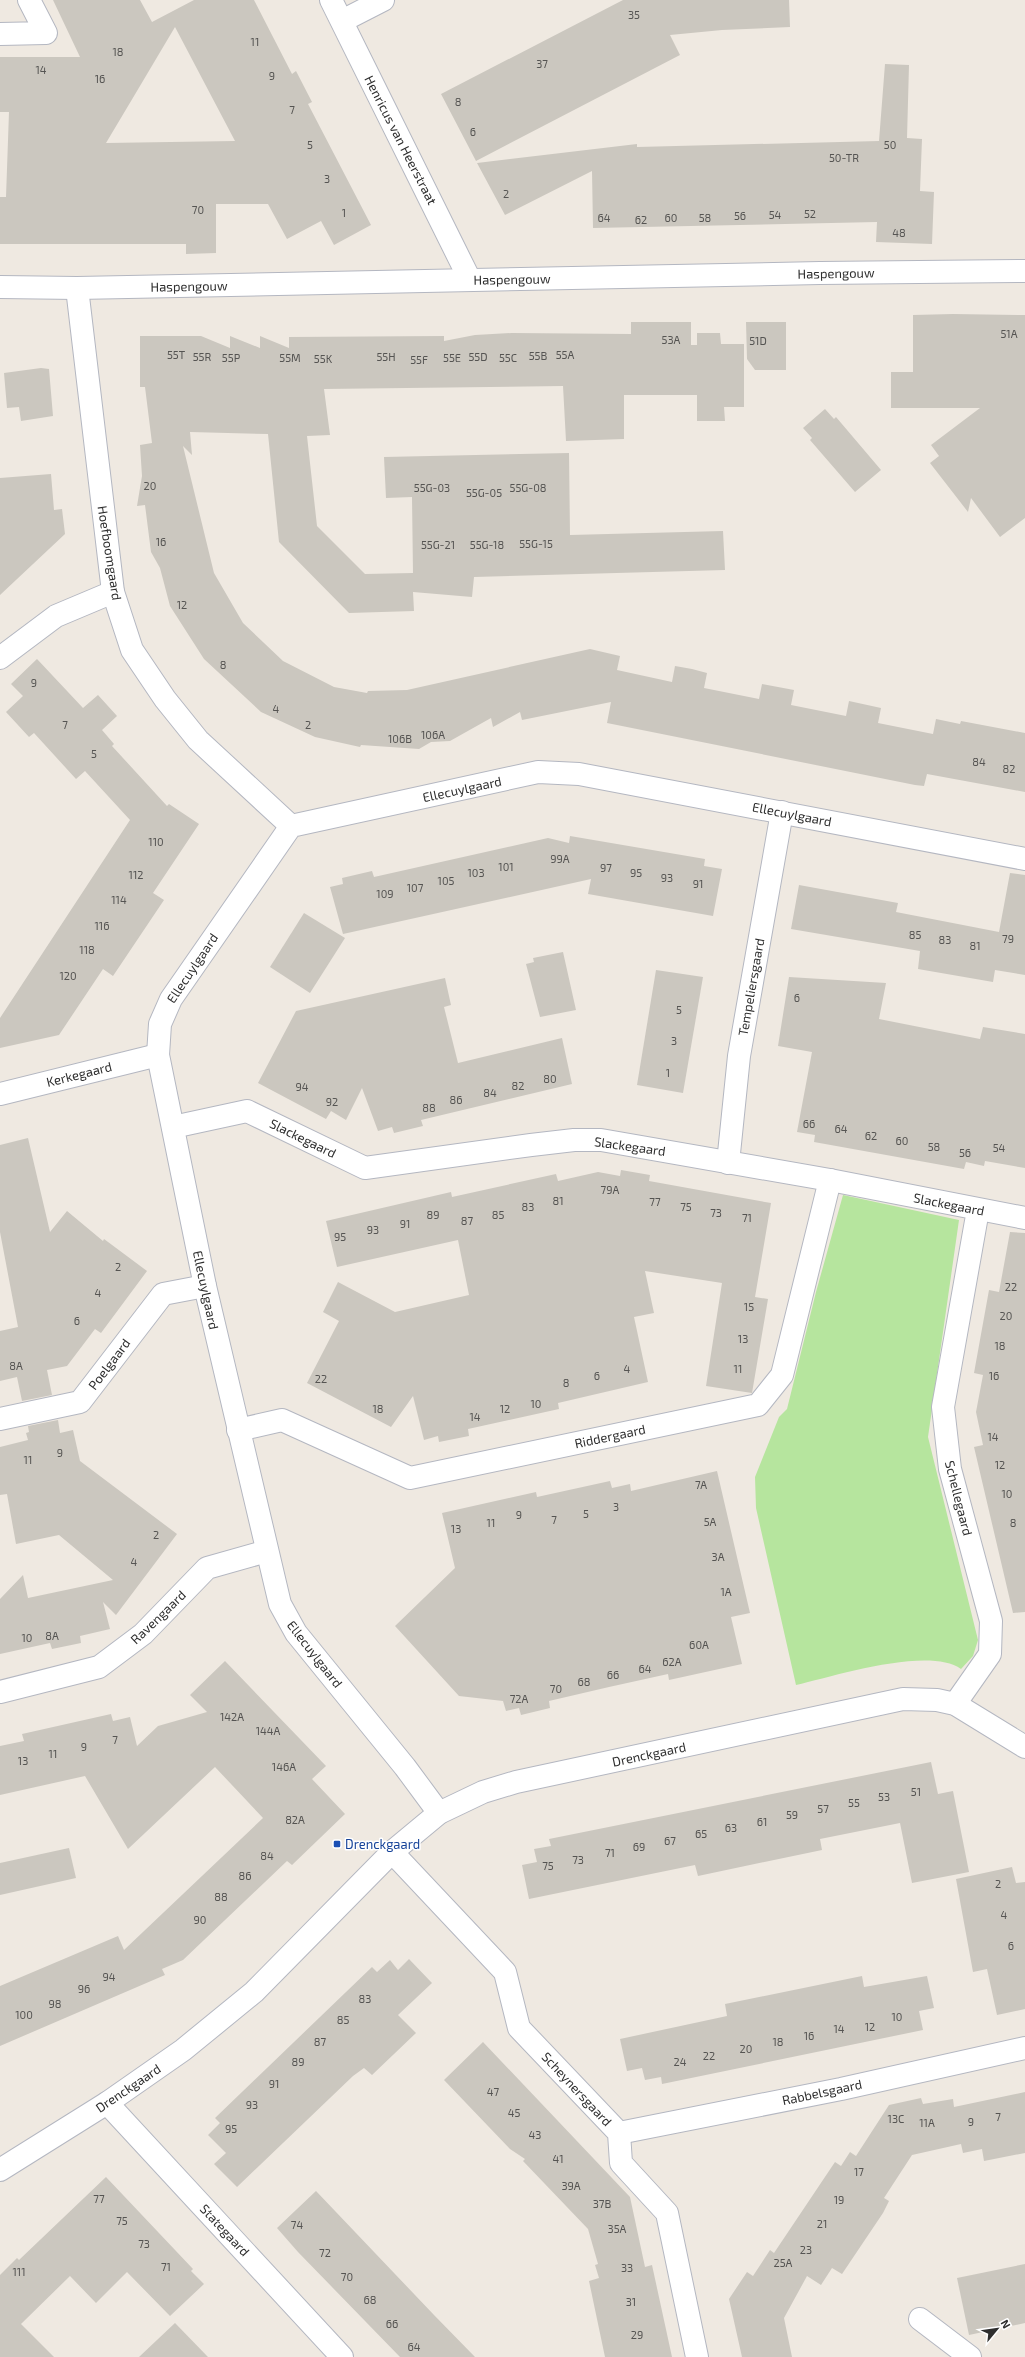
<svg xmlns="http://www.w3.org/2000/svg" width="1025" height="2357" viewBox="0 0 1025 2357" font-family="'Exo 2',sans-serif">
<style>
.green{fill:#b6e59e}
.building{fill:#cbc7bf;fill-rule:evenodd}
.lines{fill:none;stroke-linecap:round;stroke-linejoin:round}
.minor-casing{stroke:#b4b7c1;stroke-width:24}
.minor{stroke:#fff;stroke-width:22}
.transit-dot{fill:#1a4fb4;stroke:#fff;stroke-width:1.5}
.labels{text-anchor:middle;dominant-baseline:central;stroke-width:3;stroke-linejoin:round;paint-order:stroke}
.number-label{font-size:11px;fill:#555452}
.street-label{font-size:13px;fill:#2e2e2e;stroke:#fff}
.transit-label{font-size:13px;fill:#164399;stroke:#fff;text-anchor:start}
</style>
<rect width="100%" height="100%" fill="#efe9e1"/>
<!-- green -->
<path class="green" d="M843,1195L959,1220L928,1437L978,1640L973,1656L961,1669C929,1646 835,1676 796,1685L756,1508L755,1477L779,1417L787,1409L816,1292Z"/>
<!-- building -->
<g class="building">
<path d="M53,0H140L152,22L194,0H254L292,74L296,71L312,102L308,104L371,225L334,245L321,221L287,239L268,204H216V253L186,254V244H0V197H6L9,112H0V57H80ZM175,27L235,141L106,143L137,91Z"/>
<path d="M623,0H789L790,27L722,30L670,35L680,55L476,161L441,94Z"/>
<path d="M885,64L909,65L907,138L922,139L920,191L934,192L932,244L876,242L877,222L593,228L592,171L505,215L477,163L637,144V147L879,141Z"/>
<path d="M953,314L1025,315V518L1000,537L971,498L968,512L930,463L939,456L931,445L980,408H891V372H913V315Z"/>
<path d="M631,322H691V345H697V333H720L721,344H744V407H724L725,421H697V395H624V439L566,441L563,386L324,389L330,435L307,436L317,526L365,574L413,573L412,497L386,498L384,457L569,453L570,535L723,531L725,570L474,577L472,597L413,592L414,611L349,613L279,542L268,434L190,432L192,455L183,446L214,573L243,623L283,661L334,687L367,693L368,691L407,690L590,649L620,656L617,670L672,682L675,666L692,669L707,673L704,688L759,699L762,684L794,690L791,705L846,716L849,701L881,708L878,723L933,734L936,719L960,724L961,721L1025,733V792L927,774L924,786L915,785L607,723L611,702L522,720L520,712L493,727L491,718L450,741L431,742L419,749L361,745L360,747L315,737L261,712L204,659L170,606L160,568L151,552L145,505L137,506L142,476L140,445L152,443L145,387H140V336H201L230,348V336L260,348V336L289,348V337L444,336V341L475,335L512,333L631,334Z"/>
<path d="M746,322H786V370H755L747,359Z"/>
<path d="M41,368L49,369L53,416L21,421L19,407L7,408L4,373Z"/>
<path d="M825,409L834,419L836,417L881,470L855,492L810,440L812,438L803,428Z"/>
<path d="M51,474L54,510L62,509L65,534L0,595V478Z"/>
<path d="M37,659L83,708L98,695L117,716L102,730L114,744L112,746L167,806L169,804L199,824L153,893L164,900L113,976L103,969L59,1035L0,1048V1018L130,820L85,771L76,779L34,733L29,737L6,712L23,696L11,684Z"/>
<path d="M570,836L705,859L704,866L722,869L713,916L588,894L591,879L343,934L330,887L343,884L342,878L372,871L374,877L548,838L569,843Z"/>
<path d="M1010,873L1025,875V975L995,970L993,982L918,969L920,951L791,929L799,885L898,903L896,912L999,932Z"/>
<path d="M304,913L345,938L310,993L270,967Z"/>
<path d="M563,952L576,1010L540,1017L526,964L534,962L533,958Z"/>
<path d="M656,970L703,977L683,1093L637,1085Z"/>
<path d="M789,977L886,983L879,1019L980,1039L983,1027L1025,1034V1168L985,1161L984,1166L966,1162L964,1169L814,1142L815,1135L797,1132L812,1052L778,1046Z"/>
<path d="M445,978L451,1005L444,1007L458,1063L562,1038L572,1084L421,1120L423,1126L394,1133L392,1127L378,1131L362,1088L346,1120L331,1111L326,1119L258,1083L296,1011Z"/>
<path d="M28,1138L50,1232L67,1211L103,1241L104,1239L147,1271L101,1333L95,1329L67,1366L47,1370L52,1395L22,1401L17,1377L0,1381V1331L18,1327L0,1232V1145Z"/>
<path d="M621,1170L650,1175L649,1181L771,1203L755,1297L768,1299L752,1393L706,1386L722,1283L645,1271L654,1313L634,1317L648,1382L558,1403L559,1409L468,1429L469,1436L439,1442L438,1436L424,1440L413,1396L391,1427L307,1383L339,1321L323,1312L338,1282L395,1312L469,1295L458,1240L337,1267L326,1221L451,1192L452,1197L556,1174L558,1181L598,1172L620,1176Z"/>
<path d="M1010,1232L1025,1233V1612L1013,1613L974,1447L983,1445L976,1412L983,1375L974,1373L989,1290L999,1292Z"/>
<path d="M58,1420L60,1433L73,1430L80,1461L177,1534L116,1615L103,1602L110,1629L80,1636L81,1643L52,1649L50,1643L0,1654V1599L23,1575L28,1598L113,1580L59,1535L16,1544L7,1494L0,1495V1447L28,1440L26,1433L29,1432L28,1426Z"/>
<path d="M717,1471L750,1613L731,1617L742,1664L669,1680L668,1674L609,1687L549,1701L550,1708L521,1715L519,1708L506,1711L503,1701L459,1696L395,1626L455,1568L442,1513L536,1492L537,1497L610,1481L612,1488L630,1484L631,1491Z"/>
<path d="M225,1661L326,1766L312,1779L345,1814L292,1865L287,1861L183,1960L162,1969L165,1975L0,2046V1986L118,1936L124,1950L263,1818L215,1767L128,1849L85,1776L0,1795V1746L24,1741L22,1734L111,1714L113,1721L130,1717L137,1746L158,1726L207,1712L190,1695Z"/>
<path d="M931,1762L938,1794L953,1791L969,1872L912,1883L900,1823L820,1839L822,1850L774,1860L698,1876L695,1865L529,1899L522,1865L537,1862L534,1849L551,1846L549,1839Z"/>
<path d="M69,1848L76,1878L0,1895V1863Z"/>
<path d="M1012,1867L1016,1883L1025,1882V2009L997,2015L987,1969L973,1972L956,1879Z"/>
<path d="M409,1959L432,1983L398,2015L416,2033L372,2075L364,2068L353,2076L237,2187L214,2164L226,2153L208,2135L220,2123L215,2118L372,1967L377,1972L390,1960L398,1970Z"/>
<path d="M862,1976L864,1987L927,1976L934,2008L919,2011L923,2030L662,2084L661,2077L645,2080L642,2068L627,2071L620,2039L727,2016L725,2004Z"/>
<path d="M483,2042L630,2197L645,2267L652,2265L672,2357H605L589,2281L599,2278L595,2265L598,2264L588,2229L523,2161L525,2159L510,2149L444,2080Z"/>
<path d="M1025,2092V2153L984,2161L982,2149L963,2153L961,2144L912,2155L884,2198L889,2201L883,2213L842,2274L832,2268L821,2285L807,2276L784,2318L792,2357H742L729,2299L747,2272L753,2276L770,2250L774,2253L835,2162L841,2166L850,2152L856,2156L889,2105L921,2098L923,2104L953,2099L954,2107Z"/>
<path d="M106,2177L193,2269L191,2271L204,2284L170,2316L127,2272L96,2303L70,2276L21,2324L54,2357H0V2275L17,2258L19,2260Z"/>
<path d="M316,2191L434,2315L475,2357H400L298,2252L277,2228Z"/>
<path d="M1025,2264V2323L969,2335L957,2278Z"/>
<path d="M175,2323L208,2357H139Z"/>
</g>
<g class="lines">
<!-- minor casing -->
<g class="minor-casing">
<g id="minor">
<path d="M331,0L470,280"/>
<path d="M342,21L383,0"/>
<path d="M0,34L46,33L29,0"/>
<path d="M0,287L77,288L820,273L1025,271"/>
<path d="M77,288L113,592L132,650L165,699L198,740L291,826"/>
<path d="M0,658L56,616L113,592"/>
<path d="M0,1094L158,1055"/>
<path d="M173,1127L247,1111L365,1168L531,1145L574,1140H601L830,1180L1025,1218"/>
<path d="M728,1163L739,1056L782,812"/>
<path d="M0,1419L80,1402L163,1294L205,1286"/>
<path d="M238,1430L282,1420L410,1478L758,1405L782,1375L830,1180"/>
<path d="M0,1692L99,1667L143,1634L207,1568L267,1551"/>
<path d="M955,1704L990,1654L991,1621L950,1469L943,1407L978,1210"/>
<path d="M439,1813L405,1767L296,1633L280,1604L205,1286L158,1055L160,1024L171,999L291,826L538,772L579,774L1025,859"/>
<path d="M392,1852L505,1972L519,2028L619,2133L621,2163L667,2213L697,2357"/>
<path d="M107,2103L342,2357"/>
<path d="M619,2133L841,2089L1025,2048"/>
<path d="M0,2170L107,2103L183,2050L254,1992L392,1852L439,1813L483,1792L516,1782L903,1699L937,1700L955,1704L1025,1747"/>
<path d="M920,2319L970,2357"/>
</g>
</g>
<!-- minor -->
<use href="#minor" class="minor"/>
</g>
<!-- markers -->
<rect class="transit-dot" x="333" y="1840" width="8" height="8" rx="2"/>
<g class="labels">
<!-- number labels -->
<g class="number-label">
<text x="634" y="14">35</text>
<text x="255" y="41">11</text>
<text x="118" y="51">18</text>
<text x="542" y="63">37</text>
<text x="41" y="69">14</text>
<text x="272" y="75">9</text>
<text x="100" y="78">16</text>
<text x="458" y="101">8</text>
<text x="292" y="109">7</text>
<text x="473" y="131">6</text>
<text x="310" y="144">5</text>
<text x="890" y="144">50</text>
<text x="844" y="157">50-TR</text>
<text x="327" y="178">3</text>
<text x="506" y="193">2</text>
<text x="198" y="209">70</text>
<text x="344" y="212">1</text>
<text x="810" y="213">52</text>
<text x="775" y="214">54</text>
<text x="740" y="215">56</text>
<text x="604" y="217">64</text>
<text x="671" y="217">60</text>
<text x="705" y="217">58</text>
<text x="641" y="219">62</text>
<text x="899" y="232">48</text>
<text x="1009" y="333">51A</text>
<text x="671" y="339">53A</text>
<text x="758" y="340">51D</text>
<text x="176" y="354">55T</text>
<text x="565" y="354">55A</text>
<text x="538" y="355">55B</text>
<text x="202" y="356">55R</text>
<text x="386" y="356">55H</text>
<text x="478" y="356">55D</text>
<text x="231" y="357">55P</text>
<text x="290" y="357">55M</text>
<text x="452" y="357">55E</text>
<text x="508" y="357">55C</text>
<text x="323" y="358">55K</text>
<text x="419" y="359">55F</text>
<text x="150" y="485">20</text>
<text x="432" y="487">55G-03</text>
<text x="528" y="487">55G-08</text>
<text x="484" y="492">55G-05</text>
<text x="161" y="541">16</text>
<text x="536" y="543">55G-15</text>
<text x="438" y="544">55G-21</text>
<text x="487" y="544">55G-18</text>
<text x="182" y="604">12</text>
<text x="223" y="664">8</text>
<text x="34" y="682">9</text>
<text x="276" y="708">4</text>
<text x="65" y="724">7</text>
<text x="308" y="724">2</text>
<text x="433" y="734">106A</text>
<text x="400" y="738">106B</text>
<text x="94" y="753">5</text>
<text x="979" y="761">84</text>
<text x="1009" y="768">82</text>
<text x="156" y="841">110</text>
<text x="560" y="858">99A</text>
<text x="506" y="866">101</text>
<text x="606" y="867">97</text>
<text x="476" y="872">103</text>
<text x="636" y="872">95</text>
<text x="136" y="874">112</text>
<text x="667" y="877">93</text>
<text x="446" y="880">105</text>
<text x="698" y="883">91</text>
<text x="415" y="887">107</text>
<text x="385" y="893">109</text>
<text x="119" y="899">114</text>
<text x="102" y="925">116</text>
<text x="915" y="934">85</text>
<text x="1008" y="938">79</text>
<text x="945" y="939">83</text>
<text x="975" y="945">81</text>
<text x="87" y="949">118</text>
<text x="68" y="975">120</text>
<text x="797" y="997">6</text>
<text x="679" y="1009">5</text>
<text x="674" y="1040">3</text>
<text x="668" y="1072">1</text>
<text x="550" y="1078">80</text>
<text x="518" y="1085">82</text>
<text x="302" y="1086">94</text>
<text x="490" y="1092">84</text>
<text x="456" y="1099">86</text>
<text x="332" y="1101">92</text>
<text x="429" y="1107">88</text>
<text x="809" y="1123">66</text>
<text x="841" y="1128">64</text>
<text x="871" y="1135">62</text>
<text x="902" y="1140">60</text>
<text x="934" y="1146">58</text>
<text x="999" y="1147">54</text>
<text x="965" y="1152">56</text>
<text x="610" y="1189">79A</text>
<text x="558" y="1200">81</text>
<text x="655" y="1201">77</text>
<text x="528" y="1206">83</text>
<text x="686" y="1206">75</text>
<text x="716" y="1212">73</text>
<text x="433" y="1214">89</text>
<text x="498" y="1214">85</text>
<text x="747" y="1217">71</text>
<text x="467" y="1220">87</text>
<text x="405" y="1223">91</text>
<text x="373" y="1229">93</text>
<text x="340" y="1236">95</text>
<text x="118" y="1266">2</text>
<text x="1011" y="1286">22</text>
<text x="98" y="1292">4</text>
<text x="749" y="1306">15</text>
<text x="1006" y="1315">20</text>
<text x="77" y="1320">6</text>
<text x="743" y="1338">13</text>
<text x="1000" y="1345">18</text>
<text x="16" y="1365">8A</text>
<text x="627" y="1368">4</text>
<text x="738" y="1368">11</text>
<text x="597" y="1375">6</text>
<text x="994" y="1375">16</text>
<text x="321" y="1378">22</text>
<text x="566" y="1382">8</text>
<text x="536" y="1403">10</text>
<text x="378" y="1408">18</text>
<text x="505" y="1408">12</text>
<text x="475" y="1416">14</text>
<text x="993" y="1436">14</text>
<text x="60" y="1452">9</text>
<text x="28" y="1459">11</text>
<text x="1000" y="1464">12</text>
<text x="701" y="1484">7A</text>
<text x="1007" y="1493">10</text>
<text x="616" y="1506">3</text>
<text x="586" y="1513">5</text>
<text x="519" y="1514">9</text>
<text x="554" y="1519">7</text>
<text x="710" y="1521">5A</text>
<text x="491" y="1522">11</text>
<text x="1013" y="1522">8</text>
<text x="456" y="1528">13</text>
<text x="156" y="1534">2</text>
<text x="718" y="1556">3A</text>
<text x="134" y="1561">4</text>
<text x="726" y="1591">1A</text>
<text x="52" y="1635">8A</text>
<text x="27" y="1637">10</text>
<text x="699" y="1644">60A</text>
<text x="672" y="1661">62A</text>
<text x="645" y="1668">64</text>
<text x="613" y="1674">66</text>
<text x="584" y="1681">68</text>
<text x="556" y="1688">70</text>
<text x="519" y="1698">72A</text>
<text x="232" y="1716">142A</text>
<text x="268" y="1730">144A</text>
<text x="115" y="1739">7</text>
<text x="84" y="1746">9</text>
<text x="53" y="1753">11</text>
<text x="23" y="1760">13</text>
<text x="284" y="1766">146A</text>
<text x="916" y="1791">51</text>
<text x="884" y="1796">53</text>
<text x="854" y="1802">55</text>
<text x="823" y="1808">57</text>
<text x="792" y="1814">59</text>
<text x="295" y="1819">82A</text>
<text x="762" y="1821">61</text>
<text x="731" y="1827">63</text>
<text x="701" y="1833">65</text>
<text x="670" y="1840">67</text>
<text x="639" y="1846">69</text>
<text x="610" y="1852">71</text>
<text x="267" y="1855">84</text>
<text x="578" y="1859">73</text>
<text x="548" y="1865">75</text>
<text x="245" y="1875">86</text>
<text x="998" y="1883">2</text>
<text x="221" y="1896">88</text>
<text x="1004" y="1914">4</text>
<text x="200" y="1919">90</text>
<text x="1011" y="1945">6</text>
<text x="109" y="1976">94</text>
<text x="84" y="1988">96</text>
<text x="365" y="1998">83</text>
<text x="55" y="2003">98</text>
<text x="24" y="2014">100</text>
<text x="897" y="2016">10</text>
<text x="343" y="2019">85</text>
<text x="870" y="2026">12</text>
<text x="839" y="2028">14</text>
<text x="809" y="2035">16</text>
<text x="320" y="2041">87</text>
<text x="778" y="2041">18</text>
<text x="746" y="2048">20</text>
<text x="709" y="2055">22</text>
<text x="298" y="2061">89</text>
<text x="680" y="2061">24</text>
<text x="274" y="2083">91</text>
<text x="493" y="2091">47</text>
<text x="252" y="2104">93</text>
<text x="514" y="2112">45</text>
<text x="998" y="2116">7</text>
<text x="896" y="2118">13C</text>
<text x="971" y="2121">9</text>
<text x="927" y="2122">11A</text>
<text x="231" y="2128">95</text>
<text x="535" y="2134">43</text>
<text x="558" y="2158">41</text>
<text x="859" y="2171">17</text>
<text x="571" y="2185">39A</text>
<text x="99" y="2198">77</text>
<text x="839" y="2199">19</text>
<text x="602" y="2203">37B</text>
<text x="122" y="2220">75</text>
<text x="822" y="2223">21</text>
<text x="297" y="2224">74</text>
<text x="617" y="2228">35A</text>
<text x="144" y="2243">73</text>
<text x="806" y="2249">23</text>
<text x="325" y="2252">72</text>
<text x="783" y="2262">25A</text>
<text x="166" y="2266">71</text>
<text x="627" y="2267">33</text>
<text x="19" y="2271">111</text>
<text x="347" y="2276">70</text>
<text x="370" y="2299">68</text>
<text x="631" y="2301">31</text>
<text x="392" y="2323">66</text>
<text x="637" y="2334">29</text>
<text x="414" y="2346">64</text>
</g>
<!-- street labels -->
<g class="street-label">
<text transform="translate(401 140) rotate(63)">Henricus van Heerstraat</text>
<text transform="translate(836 273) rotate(-1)">Haspengouw</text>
<text transform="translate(512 279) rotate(-1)">Haspengouw</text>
<text transform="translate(189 286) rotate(-1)">Haspengouw</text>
<text transform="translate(110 553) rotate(81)">Hoefboomgaard</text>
<text transform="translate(462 789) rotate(-12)">Ellecuylgaard</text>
<text transform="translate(792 814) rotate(11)">Ellecuylgaard</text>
<text transform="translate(192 968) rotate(-56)">Ellecuylgaard</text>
<text transform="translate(751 987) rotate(-80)">Tempeliersgaard</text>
<text transform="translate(79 1074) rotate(-14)">Kerkegaard</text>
<text transform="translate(303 1138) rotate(26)">Slackegaard</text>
<text transform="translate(630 1146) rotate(8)">Slackegaard</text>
<text transform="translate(949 1204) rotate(11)">Slackegaard</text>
<text transform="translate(206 1290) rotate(78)">Ellecuylgaard</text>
<text transform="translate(109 1364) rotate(-53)">Poelgaard</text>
<text transform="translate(610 1436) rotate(-12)">Riddergaard</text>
<text transform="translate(959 1498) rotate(76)">Schellegaard</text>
<text transform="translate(158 1617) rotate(-44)">Ravengaard</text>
<text transform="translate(315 1654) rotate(52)">Ellecuylgaard</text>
<text transform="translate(649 1754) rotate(-12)">Drenckgaard</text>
<text transform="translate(128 2088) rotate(-34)">Drenckgaard</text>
<text transform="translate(577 2089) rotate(47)">Scheynersgaard</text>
<text transform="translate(822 2092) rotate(-12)">Rabbelsgaard</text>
<text transform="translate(225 2230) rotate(47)">Stategaard</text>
</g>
<!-- transit labels -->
<g class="transit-label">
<text x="345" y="1844">Drenckgaard</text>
</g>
</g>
<!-- north arrow -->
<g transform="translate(997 2329) rotate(61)" stroke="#ffffff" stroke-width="3" paint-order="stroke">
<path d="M0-3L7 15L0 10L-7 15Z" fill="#2e2e2e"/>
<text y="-6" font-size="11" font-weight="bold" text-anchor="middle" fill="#2e2e2e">N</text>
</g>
</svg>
